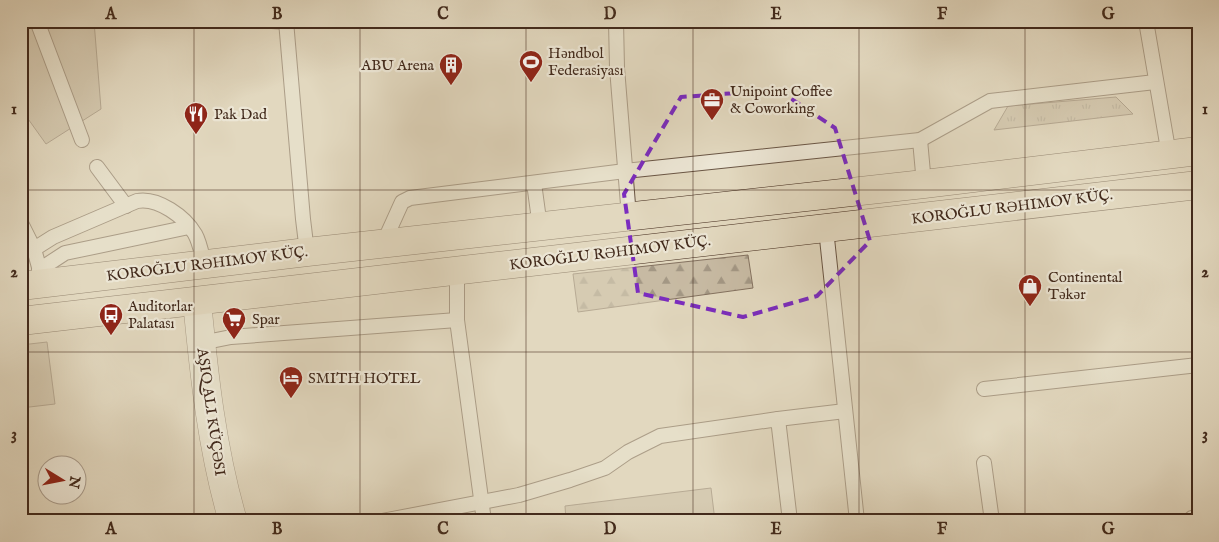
<svg xmlns="http://www.w3.org/2000/svg" width="1219" height="542" viewBox="0 0 1219 542" font-family="'IM FELL English',serif">
<style>
.grass{fill:url(#grass-tufts);stroke:#847260}
.forest{fill:url(#forest-firs);stroke:#847260}
.park{fill:#c7baa3;stroke:#847260}
.lines{fill:none;stroke-linecap:round;stroke-linejoin:round}
.lane-casing{stroke:#6a5645;stroke-width:16}
.street-casing{stroke:#6a5645;stroke-width:29}
.primary-casing{stroke:#422a1c;stroke-width:29}
.lane{stroke:#ece6d5;stroke-width:14}
.street{stroke:#ece6d5;stroke-width:28}
.primary{stroke:#e2d8bf;stroke-width:28}
.marked{fill:none;stroke:#7b2cbf;stroke-width:4;stroke-dasharray:10 6;stroke-linejoin:round}
.grid{fill:none;stroke:#422a1c;stroke-width:1;stroke-opacity:0.55}
.labels{text-anchor:middle;dominant-baseline:central;stroke-width:4.5;stroke-linejoin:round;paint-order:stroke}
.poi-label{font-size:15px;fill:#422a1c;stroke:#ece6d5;text-anchor:start}
.street-label{font-size:15px;fill:#422a1c;stroke:#ece6d5}
.neatline{fill:none;stroke:#422a1c;stroke-width:2}
.grid-label{font-size:16px;text-anchor:middle;font-weight:bold;fill:#422a1c}
</style>
<defs>
<pattern id="grass-tufts" width="24" height="20" patternUnits="userSpaceOnUse" patternTransform="scale(1.25)"><rect width="24" height="20" fill="#c7baa3"/><path d="M3 7l-1-3M5 7V3M7 7l1-3M15 17l-1-3M17 17v-4M19 17l1-3" fill="none" stroke="#a39784"/></pattern>
<pattern id="forest-firs" width="22" height="20" patternUnits="userSpaceOnUse" patternTransform="scale(1.25)"><rect width="22" height="20" fill="#c7baa3"/><path d="M5 1l3.5 6h-7zM16 11l3.5 6h-7z" fill="#a39784"/></pattern>
</defs>
<rect width="100%" height="100%" fill="#e2d8bf"/>
<filter id="stains"><feTurbulence type="fractalNoise" baseFrequency=".004" numOctaves="4"/><feColorMatrix values="0 0 0 0 .2 0 0 0 0 .09 0 0 0 0 .02 0 0 0 .5 -.17"/></filter>
<radialGradient id="worn" r=".72"><stop offset=".6" stop-color="#630" stop-opacity="0"/><stop offset="1" stop-color="#630" stop-opacity=".3"/></radialGradient>
<!-- grass -->
<path class="grass" d="M1116,97L1133,114L994,130L1008,106Z"/>
<!-- forest -->
<path class="forest" d="M748,255L753,288L578,312L573,274Z"/>
<!-- park -->
<g class="park">
<path d="M21,21H94L101,109L46,144L21,109Z"/>
<path d="M47,342L55,404L21,408V345Z"/>
<path d="M711,488L715,521H566L565,506Z"/>
</g>
<g class="lines">
<!-- lane casing -->
<g class="lane-casing">
<g id="lane">
<path d="M37,21L82,140"/>
<path d="M272,21L286,22"/>
<path d="M286,21L303,219L307,252"/>
<path d="M616,21L617,68L629,217"/>
<path d="M1146,21L1169,155"/>
<path d="M920,140L924,184"/>
<path d="M97,167L126,206"/>
<path d="M534,183L540,227"/>
<path d="M21,223L34,249L42,278"/>
<path d="M826,229L857,521"/>
<path d="M383,244L402,202L410,198L625,171L920,140L990,101L1155,82"/>
<path d="M34,249L53,237L137,201C158,197 185,217 195,234C200,243 202,255 204,264"/>
<path d="M39,270L65,253L189,227"/>
<path d="M457,271V320L484,521"/>
<path d="M201,343L231,337L457,320"/>
<path d="M984,389L1198,365"/>
<path d="M778,419L845,411"/>
<path d="M984,463L992,521"/>
<path d="M382,521L519,495L570,480L605,468L628,452L660,436L778,419L790,521"/>
<path d="M1189,521L1192,518L1198,517"/>
</g>
</g>
<!-- street casing -->
<g class="street-casing">
<path id="street" d="M197,301C204,375 212,450 233,521"/>
</g>
<!-- primary casing -->
<g class="primary-casing">
<g id="primary">
<path d="M21,286L307,252L924,184L1198,151"/>
<path d="M21,321L1198,185"/>
</g>
</g>
<!-- lane -->
<use href="#lane" class="lane"/>
<!-- street -->
<use href="#street" class="street"/>
<!-- primary -->
<use href="#primary" class="primary"/>
</g>
<!-- marked area -->
<path d="M0 0H1219V542H0ZM778,90L835,128L870,241L817,296L743,317L638,293L624,194L681,97Z" fill="#e2d8bf" fill-opacity=".55" fill-rule="evenodd"/>
<path class="marked" d="M778,90L835,128L870,241L817,296L743,317L638,293L624,194L681,97Z"/>
<!-- grid -->
<path class="grid" d="M194,21V521M360,21V521M526,21V521M693,21V521M859,21V521M1025,21V521M21,190H1198M21,352H1198"/>
<!-- icons -->
<defs>
<g id="stadium-pin" transform="scale(1.25)"><path d="M0 17L-7.5 6A9.5 9.5 0 1 1 7.5 6Z" fill="#8f2418" stroke="#ece6d5"/><path d="M0-5a6.5 5 0 1 0 0 10a6.5 5 0 1 0 0-10ZM-3.5-1.8h7v3.6h-7Z" fill="#fff"/></g>
<g id="building-pin" transform="scale(1.25)"><path d="M0 17L-7.5 6A9.5 9.5 0 1 1 7.5 6Z" fill="#8f2418" stroke="#ece6d5"/><path d="M-4-6H4V6H1V3H-1V6H-4ZM-2.5-4.3h1.7v1.8h-1.7ZM.8-4.3h1.7v1.8H.8ZM-2.5-1h1.7V.8h-1.7ZM.8-1h1.7V.8H.8Z" fill="#fff"/></g>
<g id="office-pin" transform="scale(1.25)"><path d="M0 17L-7.5 6A9.5 9.5 0 1 1 7.5 6Z" fill="#8f2418" stroke="#ece6d5"/><path d="M-6-3h4V-5.5h4V-3h4V5H-6ZM-1-4.5V-3h2v-1.5ZM-6 0V1H6V0Z" fill="#fff"/></g>
<g id="restaurant-pin" transform="scale(1.25)"><path d="M0 17L-7.5 6A9.5 9.5 0 1 1 7.5 6Z" fill="#8f2418" stroke="#ece6d5"/><path d="M-5-6h1v4h1v-4h1v4h1v-4h1v5L-1.5 .5V6h-2V.5L-5-1ZM5-6V6H3V1.5H1.5Q1.5-4 5-6Z" fill="#fff"/></g>
<g id="shop-pin" transform="scale(1.25)"><path d="M0 17L-7.5 6A9.5 9.5 0 1 1 7.5 6Z" fill="#8f2418" stroke="#ece6d5"/><path d="M-5-2.5h2.3a2.7 3.5 0 0 1 5.4 0H5L5.5 6h-11ZM-1.5-2.5h3a1.5 2.3 0 0 0-3 0Z" fill="#fff"/></g>
<g id="bus-pin" transform="scale(1.25)"><path d="M0 17L-7.5 6A9.5 9.5 0 1 1 7.5 6Z" fill="#8f2418" stroke="#ece6d5"/><path d="M-5-6H5V4H4V6H2V4H-2V6H-4V4H-5ZM-3.5-4V0h7V-4ZM-3.5 1.2v1.5H-2V1.2ZM2 1.2v1.5H3.5V1.2Z" fill="#fff"/></g>
<g id="supermarket-pin" transform="scale(1.25)"><path d="M0 17L-7.5 6A9.5 9.5 0 1 1 7.5 6Z" fill="#8f2418" stroke="#ece6d5"/><path d="M-6-5.5h2.5l.6 2H6L4.5 2H-2.5L-4.4-4H-6ZM-1.5 3.2a1.3 1.3 0 1 0 .1 0ZM3 3.2a1.3 1.3 0 1 0 .1 0Z" fill="#fff"/></g>
<g id="hotel-pin" transform="scale(1.25)"><path d="M0 17L-7.5 6A9.5 9.5 0 1 1 7.5 6Z" fill="#8f2418" stroke="#ece6d5"/><path d="M-6-4.5h1.5V1H6V5H4.5V3h-9V5H-6ZM-4 0a1.8 1.8 0 1 1 3.6 0ZM.5 0V-2.5h3Q6-2.5 6 0Z" fill="#fff"/></g>
</defs>
<g fill-rule="evenodd">
<use href="#stadium-pin" x="531" y="62"/>
<use href="#building-pin" x="451" y="65"/>
<use href="#office-pin" x="712" y="100"/>
<use href="#restaurant-pin" x="196" y="114"/>
<use href="#shop-pin" x="1030" y="286"/>
<use href="#bus-pin" x="111" y="315"/>
<use href="#supermarket-pin" x="234" y="319"/>
<use href="#hotel-pin" x="291" y="378"/>
</g>
<g class="labels">
<!-- poi labels -->
<g class="poi-label">
<text x="548" y="53">Həndbol<tspan x="548" dy="17">Federasiyası</tspan></text>
<text x="434" y="65" text-anchor="end">ABU Arena</text>
<text x="730" y="91">Unipoint Coffee<tspan x="730" dy="17">&amp; Coworking</tspan></text>
<text x="214" y="114">Pak Dad</text>
<text x="1048" y="277">Continental<tspan x="1048" dy="17">Təkər</tspan></text>
<text x="128" y="306">Auditorlar<tspan x="128" dy="17">Palatası</tspan></text>
<text x="252" y="319">Spar</text>
<text x="308" y="378">SMITH HOTEL</text>
</g>
<!-- street labels -->
<g class="street-label">
<text transform="translate(1012 207) rotate(-7)">KOROĞLU RƏHIMOV KÜÇ.</text>
<text transform="translate(610 253) rotate(-7)">KOROĞLU RƏHIMOV KÜÇ.</text>
<text transform="translate(207 264) rotate(-7)">KOROĞLU RƏHIMOV KÜÇ.</text>
<text transform="translate(211 412) rotate(82)">AŞIQ ALI KÜÇƏSI</text>
</g>
</g>
<!-- margin -->
<rect width="1219" height="542" fill="none" stroke="#e2d8bf" stroke-width="55"/>
<!-- north arrow -->
<g transform="translate(62 480) rotate(100)"><circle r="24" fill="#ece6d5" stroke="#a89b8b"/>
<path d="M0-4L9 19L0 12L-9 19Z" fill="#8f2418"/>
<text y="-8" font-size="14" font-weight="bold" text-anchor="middle" fill="#422a1c">N</text>
</g>
<rect x="28" y="28" width="1164" height="486" class="neatline"/>
<g class="grid-label">
<text x="111" y="19">A</text>
<text x="277" y="19">B</text>
<text x="443" y="19">C</text>
<text x="610" y="19">D</text>
<text x="776" y="19">E</text>
<text x="942" y="19">F</text>
<text x="1108" y="19">G</text>
<text x="14" y="114">1</text>
<text x="1205" y="114">1</text>
<text x="14" y="277">2</text>
<text x="1205" y="277">2</text>
<text x="14" y="439">3</text>
<text x="1205" y="439">3</text>
<text x="111" y="534">A</text>
<text x="277" y="534">B</text>
<text x="443" y="534">C</text>
<text x="610" y="534">D</text>
<text x="776" y="534">E</text>
<text x="942" y="534">F</text>
<text x="1108" y="534">G</text>
</g>
<rect width="100%" height="100%" filter="url(#stains)"/>
<rect width="100%" height="100%" fill="url(#worn)"/>
</svg>
